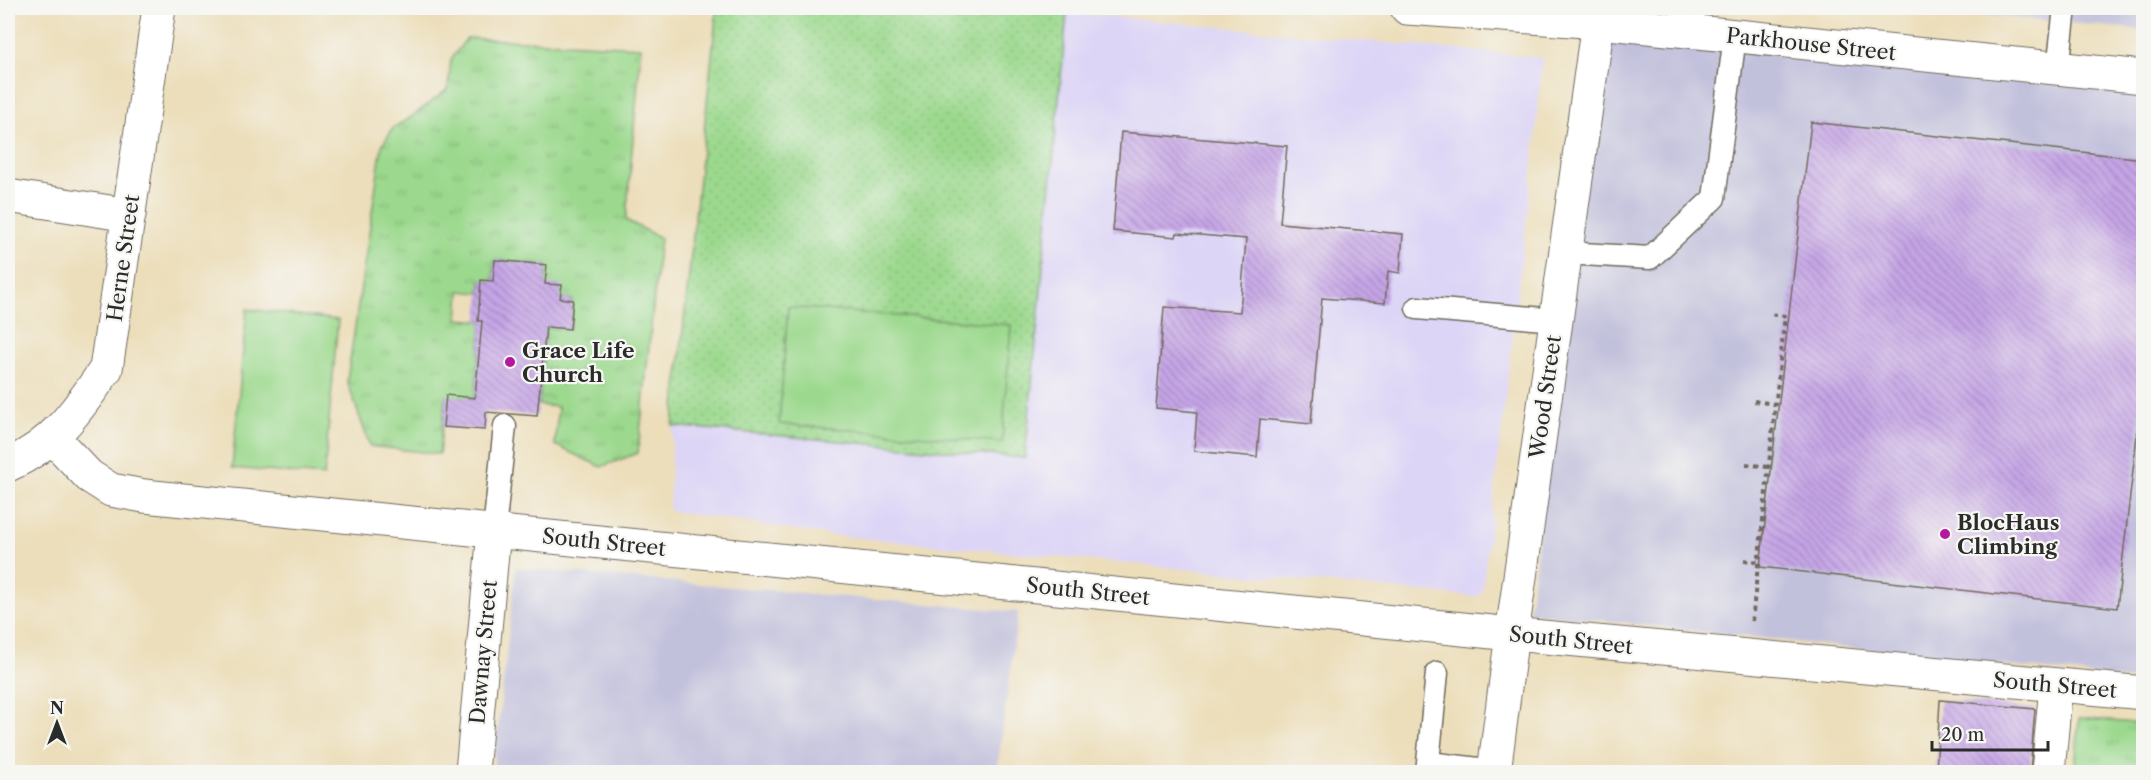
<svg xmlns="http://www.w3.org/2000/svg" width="2151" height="780" viewBox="0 0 2151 780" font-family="'Libre Caslon Text',serif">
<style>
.built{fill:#ddd5f6}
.industrial{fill:#c2c1dc}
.grass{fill:url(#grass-tufts);stroke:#64825c;stroke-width:1.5}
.park{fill:url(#park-dots);stroke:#64825c;stroke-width:1.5}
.garden{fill:#9cd98e;stroke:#64825c;stroke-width:1.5}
.building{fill:url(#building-back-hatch)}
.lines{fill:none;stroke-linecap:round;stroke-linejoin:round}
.lane-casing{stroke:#6f6a5d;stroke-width:25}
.street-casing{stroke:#6f6a5d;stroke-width:35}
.secondary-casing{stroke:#6f6a5d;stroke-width:35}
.path{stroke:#6f6a5d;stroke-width:4;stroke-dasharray:4.5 4.5;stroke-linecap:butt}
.lane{stroke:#fff;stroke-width:22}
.street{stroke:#fff;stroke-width:33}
.secondary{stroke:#fff;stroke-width:33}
.poi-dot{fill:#b5179e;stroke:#f6f6f2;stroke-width:2}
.labels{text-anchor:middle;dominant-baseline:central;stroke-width:4.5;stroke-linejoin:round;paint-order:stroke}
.street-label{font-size:21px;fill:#2b2b2b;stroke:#f6f6f2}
.poi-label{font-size:21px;font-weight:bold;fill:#2b2b2b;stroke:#f6f6f2;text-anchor:start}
</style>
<defs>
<pattern id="grass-tufts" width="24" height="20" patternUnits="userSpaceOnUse" patternTransform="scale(1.5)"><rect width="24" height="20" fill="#9cd98e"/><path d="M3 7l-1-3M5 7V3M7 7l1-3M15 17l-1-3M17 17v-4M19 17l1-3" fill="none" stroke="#87ba7b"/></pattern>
<pattern id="park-dots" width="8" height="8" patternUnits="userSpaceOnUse" patternTransform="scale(1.5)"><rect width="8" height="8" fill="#9cd98e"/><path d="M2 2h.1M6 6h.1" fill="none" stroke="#87ba7b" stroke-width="1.8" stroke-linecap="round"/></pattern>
<pattern id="building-back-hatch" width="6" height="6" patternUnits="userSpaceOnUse" patternTransform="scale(1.5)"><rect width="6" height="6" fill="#c6a5e7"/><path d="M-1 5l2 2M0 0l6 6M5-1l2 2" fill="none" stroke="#a187bb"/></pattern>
</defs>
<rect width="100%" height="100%" fill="#f6f6f2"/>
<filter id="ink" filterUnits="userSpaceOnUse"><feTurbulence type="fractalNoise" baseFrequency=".0167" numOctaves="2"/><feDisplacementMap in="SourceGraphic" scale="12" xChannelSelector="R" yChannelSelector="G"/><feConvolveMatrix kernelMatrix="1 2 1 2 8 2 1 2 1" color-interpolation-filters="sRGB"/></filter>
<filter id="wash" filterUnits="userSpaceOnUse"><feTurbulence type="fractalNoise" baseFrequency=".008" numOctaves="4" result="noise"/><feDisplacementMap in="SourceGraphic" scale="24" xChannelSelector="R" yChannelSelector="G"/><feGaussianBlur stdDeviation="1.35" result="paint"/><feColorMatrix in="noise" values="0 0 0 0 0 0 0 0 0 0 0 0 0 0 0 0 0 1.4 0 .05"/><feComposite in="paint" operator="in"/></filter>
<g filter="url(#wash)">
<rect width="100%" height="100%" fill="#ecdeba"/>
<!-- built -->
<path class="built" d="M717,8H994L1129,18L1542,58L1534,156L1482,593L1475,597L831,535L669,511L673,426Z"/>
<!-- industrial -->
<g class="industrial">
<path d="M1881,8H2143V30L2006,17Z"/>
<path d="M1603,38L2143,90V681L1529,612Z"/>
<path d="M516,568L1018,612L997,772H493Z"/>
</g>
<!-- grass -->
<g class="grass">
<path d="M467,38L641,47L626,220L660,238L638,453L601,467L555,445L558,407L539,405L546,327L570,329L573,300L556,297L545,284L547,265L495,260L493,281L481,280L480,293L460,291L458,319L482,321L475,398L446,396L439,454L370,446L347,381L382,145L394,127L410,118L448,89L451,59Z"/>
<path d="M2079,718L2143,724V772H2075Z"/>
</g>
<!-- park -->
<path class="park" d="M717,8H994L1067,13L1025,458L673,426Z"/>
<!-- garden -->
<g class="garden">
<path d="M788,307L1011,325L1002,442L779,424Z"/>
<path d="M247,309L338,320L324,476L232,468Z"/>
</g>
<g id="blocks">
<!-- building -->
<g class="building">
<path d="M1811,122L2144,159V375L2117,608L1760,567Z"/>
<path d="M1121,132L1287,146L1280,223L1403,234L1400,273L1388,271L1385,303L1322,298L1311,424L1260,419L1257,457L1194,451L1197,412L1156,408L1164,307L1240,312L1246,239L1177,233L1176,237L1113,231Z"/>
<path d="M495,260L547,265L545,284L562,285L560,298L573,300L570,329L546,327L537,416L486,412L485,430L443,427L446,395L475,398L482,321H478L481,280L493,281Z"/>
<path d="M1940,700L2035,709L2030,772H1936Z"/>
</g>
</g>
</g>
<g filter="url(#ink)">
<use href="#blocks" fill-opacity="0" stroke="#6f6a5d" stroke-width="1.5"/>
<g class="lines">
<!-- lane casing -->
<g class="lane-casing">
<g id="lane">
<path d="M2058,69L2065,8"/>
<path d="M1565,253L1650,258L1714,198L1735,36"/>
<path d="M1417,308L1556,320"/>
<path d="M494,531L505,426"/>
<path d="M1429,763L1495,771"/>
<path d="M1427,772L1437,673"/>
</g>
</g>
<!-- street casing -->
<g class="street-casing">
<g id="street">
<path d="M8,196L129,215"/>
<path d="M53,438L89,476L111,490L144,496L1512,634L2144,693"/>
<path d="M8,465C55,444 77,411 106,369L159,8"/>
<path d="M472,772L494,531"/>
<path d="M1494,772L1512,634L1598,22"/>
<path d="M2048,772L2056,686"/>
</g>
</g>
<!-- secondary casing -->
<g class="secondary-casing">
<path id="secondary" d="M1407,8L1598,22L2144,77"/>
</g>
<!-- path -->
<g class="path">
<path d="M1754,401L1775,404"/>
<path d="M1746,464L1768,467"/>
<path d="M1744,560L1758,562"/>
<path d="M1752,621L1785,316L1769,314"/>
</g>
<!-- lane -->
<use href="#lane" class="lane"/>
<!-- street -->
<use href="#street" class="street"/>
<!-- secondary -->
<use href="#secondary" class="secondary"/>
</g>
</g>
<!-- markers -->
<g class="poi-dot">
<circle cx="510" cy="362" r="6"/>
<circle cx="1945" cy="534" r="6"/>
</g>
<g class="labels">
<!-- street labels -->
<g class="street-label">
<text transform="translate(1811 44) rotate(6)">Parkhouse Street</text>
<text transform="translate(123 258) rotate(-82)">Herne Street</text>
<text transform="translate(1545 397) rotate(-82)">Wood Street</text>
<text transform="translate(604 542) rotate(6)">South Street</text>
<text transform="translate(1088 591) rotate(6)">South Street</text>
<text transform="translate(1571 640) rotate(6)">South Street</text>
<text transform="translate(483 652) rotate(-85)">Dawnay Street</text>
<text transform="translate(2055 685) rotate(5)">South Street</text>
</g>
<!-- poi labels -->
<g class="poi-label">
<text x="522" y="350">Grace Life<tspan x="522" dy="24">Church</tspan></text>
<text x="1957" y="522">BlocHaus<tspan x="1957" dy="24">Climbing</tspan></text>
</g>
</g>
<!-- margin -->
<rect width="2151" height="780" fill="none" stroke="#f6f6f2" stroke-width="30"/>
<!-- north arrow -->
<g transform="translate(57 723)" stroke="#f6f6f2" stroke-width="4.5" paint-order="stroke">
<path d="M0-4.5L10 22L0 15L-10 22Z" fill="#2b2b2b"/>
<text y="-9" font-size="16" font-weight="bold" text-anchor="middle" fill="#2b2b2b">N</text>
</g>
<!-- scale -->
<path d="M1932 741v9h116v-9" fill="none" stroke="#2b2b2b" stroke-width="3"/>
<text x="1941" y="741" font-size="18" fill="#2b2b2b" stroke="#f6f6f2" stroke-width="4.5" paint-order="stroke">20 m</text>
</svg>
